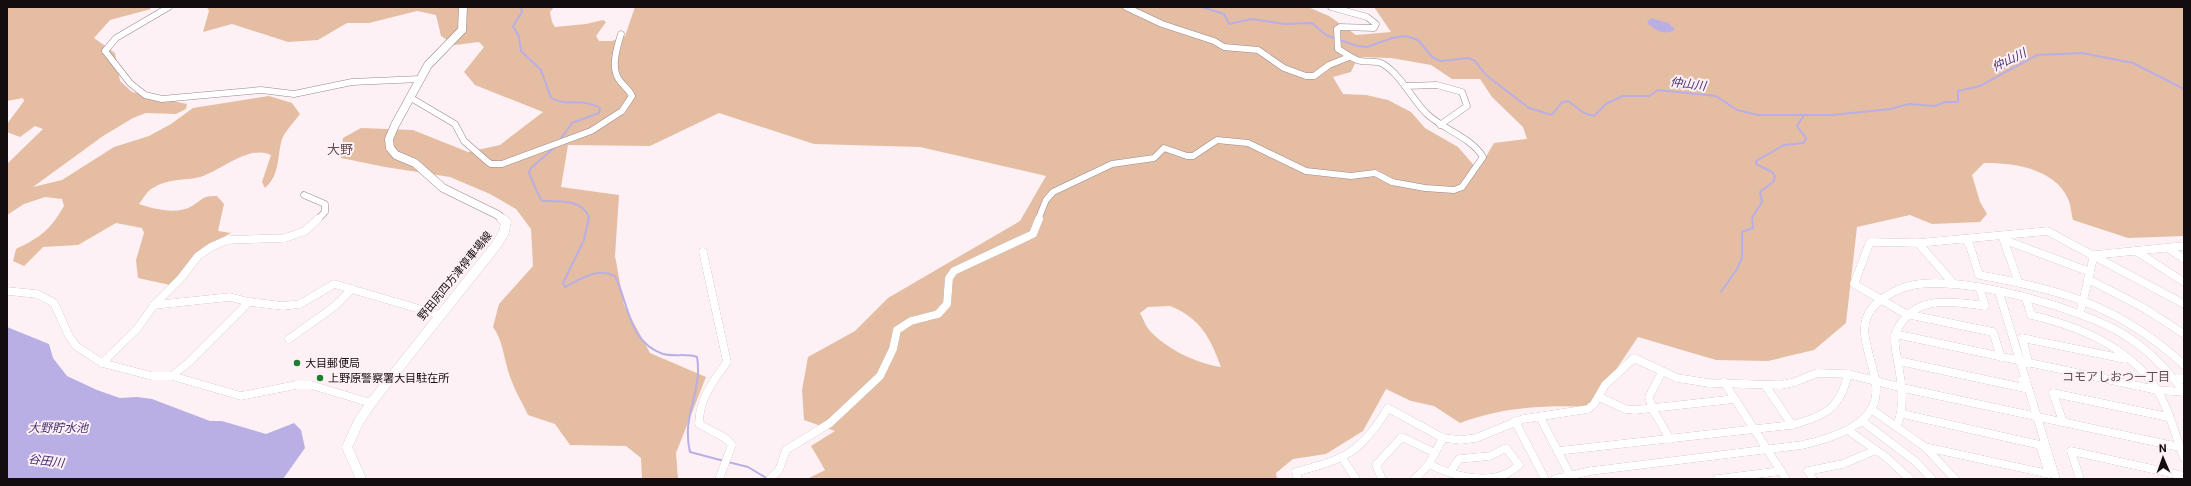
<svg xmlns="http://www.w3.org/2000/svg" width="2191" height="486" viewBox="0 0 2191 486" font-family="Roboto,'Noto Sans JP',sans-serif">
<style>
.green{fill:#e5bda2;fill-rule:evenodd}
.water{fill:#b9afe5}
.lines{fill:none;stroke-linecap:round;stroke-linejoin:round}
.stream{stroke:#b9afe5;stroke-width:2}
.minor-far1-casing{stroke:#9a888e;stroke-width:7}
.minor-casing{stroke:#9a888e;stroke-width:8}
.major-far1-casing{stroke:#9a888e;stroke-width:9}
.major-casing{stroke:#9a888e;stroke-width:10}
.minor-far1{stroke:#fff;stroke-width:6}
.minor{stroke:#fff;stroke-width:8}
.major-far1{stroke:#fff;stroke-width:8}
.major{stroke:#fff;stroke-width:10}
.poi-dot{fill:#1e7e30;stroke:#fdf1f5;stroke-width:1.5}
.labels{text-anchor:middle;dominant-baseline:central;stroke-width:4;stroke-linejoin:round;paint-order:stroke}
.street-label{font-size:11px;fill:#140d10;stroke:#fdf1f5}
.poi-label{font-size:11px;fill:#140d10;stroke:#fdf1f5;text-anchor:start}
.water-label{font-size:12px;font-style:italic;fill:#453273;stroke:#fdf1f5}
.neighbourhood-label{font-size:12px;fill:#5f4e54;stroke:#fdf1f5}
.quarter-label{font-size:13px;fill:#5f4e54;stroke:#fdf1f5}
</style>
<rect width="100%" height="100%" fill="#fdf1f5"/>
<!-- green -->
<g class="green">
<path d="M7,7H148L151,9L110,20L94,38L115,53L120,81L132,92L187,104L186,109L176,114L146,113L133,118L103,136L33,187L62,180L114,147L149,136L171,124L193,108L269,96L292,103L300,114C295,121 285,131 282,139C277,157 280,175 265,188L262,182L271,155C249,144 221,171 200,177C184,181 168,178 153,188C147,191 143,199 139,204C153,209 178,215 192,206C204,199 201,196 217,196L224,204L218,231L231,233L202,248L170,285L138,278L136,260L144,233L142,228L116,223L78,245L43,247L24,266L13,261L16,249C41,237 50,230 64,206L62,199L45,197L24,204L7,215V164L43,129L35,126L20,137L7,132V124L24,101L23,98L7,101Z"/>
<path d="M207,7H554L550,12L552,22L555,27L586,24L603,20L606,22L596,36L599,41H612L625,36L635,7H1308L1329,16L1356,35L1391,32L1374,7H2184V236L2128,238L2073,220C2071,213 2071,205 2068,199C2056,169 2012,162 1984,163L1972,175L1980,202L1987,214L1980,222L1932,224L1910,215L1857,227L1846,323L1814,350L1768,361L1716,360L1638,337L1591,407C1545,405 1503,407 1460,423L1434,406L1411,401L1386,389L1363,431L1326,454L1293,459L1276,473L1277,479H807L825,470L811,446L835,431L804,420L802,390L808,357L855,331L888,298L1020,221L1046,176L920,147L814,144L719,113L650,146L568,145L561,187L619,195L615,256L624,305L650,353L706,377L676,453L678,479H642L641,458L626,446L570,445L555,424L528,415C523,404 516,393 512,382C504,363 504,342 493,327L499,304L533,266L531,229L516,209L490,194L450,177L385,167L341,158L343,138L361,128L413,130L468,152L500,145L543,112L475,85L464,72L484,47L479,42L455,45L441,36L436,15L417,11L369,23H347L318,40L288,42L232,24L203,32L209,11ZM1358,57L1391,58L1431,65L1452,79H1480L1492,97L1523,127L1527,139L1494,143L1478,170L1458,147L1425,128L1411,112L1388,100L1366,95L1343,94L1333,77L1351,72ZM1170,306C1200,318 1210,337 1221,367C1195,363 1167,349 1149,330C1145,325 1143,318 1140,313L1148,307Z"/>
</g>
<!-- water -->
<g class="water">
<path d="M1651,18L1668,23L1675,29C1667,37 1653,30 1647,22Z"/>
<path d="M7,327L49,344L53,358L67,376L97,390L120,398L137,397L152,399L210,421H222L266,434L294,423L301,430L305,448L283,479H7Z"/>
</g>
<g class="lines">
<!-- stream -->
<g class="stream">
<path d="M521,7L522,12L513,26L519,37L521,51L541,70L551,98C567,107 581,97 600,108L599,113L572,123L560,140"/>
<path d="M1202,7L1224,14L1229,24L1251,19L1285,24L1312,23L1326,35L1357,46L1367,47L1392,38L1406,36L1418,40L1432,57L1440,61L1469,58L1475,61L1486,75L1529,108L1552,115L1561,103L1568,101L1584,113L1594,116L1606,104L1623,96H1649L1658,90L1716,96L1737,110L1758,115H1832L1890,109L1909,104L1935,106L1945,102H1958V91L1980,86L2037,55L2082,53L2133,63L2184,89"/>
<path d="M555,147L531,168L529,173C533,181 537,194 542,201C558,201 582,199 589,217L584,240L563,283L565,287C581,279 597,267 615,276C629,304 628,342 663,354C675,357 686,353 697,357C703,392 681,415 690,452L724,461"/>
<path d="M1721,292L1737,269L1742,258V232L1753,228L1752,218L1762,202L1760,192L1774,181L1775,176L1772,172L1756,164V161L1784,145L1804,143L1806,138L1797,126L1804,115"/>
<path d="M728,462L748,467L768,479"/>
</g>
<!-- minor-far1 casing -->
<g class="minor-far1-casing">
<g id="minor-far1">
<path d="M169,7L116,38L105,51L130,83L145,95L162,99L261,90L294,94L352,82L420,79"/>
<path d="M1126,7L1162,24L1214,41L1224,47L1258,50L1284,68L1306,76H1314L1329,65L1349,57"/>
<path d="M1405,86L1437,85L1462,92L1467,106L1440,125"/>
<path d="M411,98L455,124L464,141L488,162L491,164H502L591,131L622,111L632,96C629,89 622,85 618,78C611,66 617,47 621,34"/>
<path d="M304,195L325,204V212L317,220"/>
<path d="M1038,220L1046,200L1053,192L1112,164L1154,158L1164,148L1187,156H1193L1217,140L1248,143L1306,171L1351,176L1375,173L1392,182L1425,188L1454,190L1462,187L1483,157C1470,136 1443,130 1426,113C1412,99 1401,75 1383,64C1376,60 1364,63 1357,60C1350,57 1344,52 1338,49L1337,29L1340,27L1374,28L1376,24L1367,17L1331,7"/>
</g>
</g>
<!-- minor casing -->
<g class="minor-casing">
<g id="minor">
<path d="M2003,238L2018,281"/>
<path d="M1965,239L1970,246L1979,275C2063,290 2120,306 2184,365"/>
<path d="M2005,240L2090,272"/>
<path d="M1918,243L1954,284"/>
<path d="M2168,248L2184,259"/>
<path d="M2136,251L2184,282"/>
<path d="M703,252L727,362C713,381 699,399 699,424L725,438L732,445L719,479"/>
<path d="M2088,279L2144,308L2184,334"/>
<path d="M7,291L37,294L54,303L69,336L76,346L102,363L152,376H172L241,396L296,385H311L371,403"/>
<path d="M1999,292L2056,479"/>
<path d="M2026,298L2031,315C2078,326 2130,347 2157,390C2170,410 2175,436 2184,458"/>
<path d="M154,305L230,297L249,302L283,306L300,304L334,284L440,315"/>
<path d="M2080,313L2094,255L2184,246"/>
<path d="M1895,334L2157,390L2184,392"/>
<path d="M289,339L335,306L352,289"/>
<path d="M2001,357L1993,332L1906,314L1854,284L1870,242L1918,243L2047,231L2184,304"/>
<path d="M1899,361L2024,388L2022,380"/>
<path d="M102,363L137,329L154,305L181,278L198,256L211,247L227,240L285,238L305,231L318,219"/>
<path d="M2029,364L2022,338L2125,359"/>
<path d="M1662,372L1649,397L1652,408L1670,439"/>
<path d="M172,376L188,363L249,302"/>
<path d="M2176,379H2184"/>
<path d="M1724,382L1786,479"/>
<path d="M1765,385L1792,425"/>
<path d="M1599,397L1625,409L1635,410L1735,399"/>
<path d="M1871,409L1925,447L1955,479"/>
<path d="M1903,414L2040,445L2049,474L1925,447"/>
<path d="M1540,417L1572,479"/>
<path d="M1515,421L1545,479"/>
<path d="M1862,421L1915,461L1932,479"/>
<path d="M2063,422L2053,393L2168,417"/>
<path d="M1897,426C1905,404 1902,385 1898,363C1897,355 1894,346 1895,338C1895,332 1899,326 1902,322C1921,295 1957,302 1985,306L1980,289"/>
<path d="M1849,431L1886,457L1910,479"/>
<path d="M1558,451L1792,425C1825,416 1840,409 1848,374"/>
<path d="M1343,459L1356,479"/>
<path d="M1429,464C1450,475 1483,484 1506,474C1511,472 1515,468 1519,465L1506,448L1490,456L1459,459L1450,472"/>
<path d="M770,479L779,470L786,450L830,423L880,376L893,349L897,330L911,321L938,314L947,304L949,278L954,271L1033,234L1039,219"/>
<path d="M1298,479L1296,472C1345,459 1361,453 1388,408L1443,438L1461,440L1476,438L1523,419L1588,409L1594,404L1605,385L1634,358L1677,378L1709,383L1781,385L1795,382L1817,373L1848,374L1903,388L2184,448"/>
<path d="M1382,479L1376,465L1402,437L1435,453"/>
<path d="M1415,479L1429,464L1443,438"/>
<path d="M1555,479L1591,471L1802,445C1943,414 1831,345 1876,304C1886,295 1899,288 1913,285C1962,275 2081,308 2123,334C2148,349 2167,369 2184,392"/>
<path d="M1717,479L1781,471"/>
<path d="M1813,479L1808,471L1843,464L1876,450"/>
<path d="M2080,479L2071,451L2184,476"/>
</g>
</g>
<!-- major-far1 casing -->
<g class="major-far1-casing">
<path id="major-far1" d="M463,7L462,30L428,65L395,125L389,139L390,148L396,155L415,163L443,188L498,215L503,220"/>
</g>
<!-- major casing -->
<g class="major-casing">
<path id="major" d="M361,479L347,447L358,423L371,403L497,244L504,232L506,222L502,219"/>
</g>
<!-- minor-far1 -->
<use href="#minor-far1" class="minor-far1"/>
<!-- minor -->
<use href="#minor" class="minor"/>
<!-- major-far1 -->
<use href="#major-far1" class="major-far1"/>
<!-- major -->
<use href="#major" class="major"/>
</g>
<!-- markers -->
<g class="poi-dot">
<circle cx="297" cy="363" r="4"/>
<circle cx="320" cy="378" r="4"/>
</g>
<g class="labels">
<!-- street labels -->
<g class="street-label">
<text transform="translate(455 276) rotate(-51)">野田尻四方津停車場線</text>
</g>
<!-- poi labels -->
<g class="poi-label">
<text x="305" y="363">大目郵便局</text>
<text x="328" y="378">上野原警察署大目駐在所</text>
</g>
<!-- water labels -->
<g class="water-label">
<text transform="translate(2009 60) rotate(-26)">仲山川</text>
<text transform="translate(1688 84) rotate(7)">仲山川</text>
<text x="58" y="428">大野貯水池</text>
<text transform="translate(46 461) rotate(7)">谷田川</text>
</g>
<!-- neighbourhood labels -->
<g class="neighbourhood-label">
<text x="2116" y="377">コモアしおつ一丁目</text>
</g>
<!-- quarter labels -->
<g class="quarter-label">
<text x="340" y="149">大野</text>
</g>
</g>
<!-- border -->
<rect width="2191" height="486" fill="none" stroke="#140d10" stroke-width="16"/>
<!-- north arrow -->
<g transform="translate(2163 458) rotate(358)" stroke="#fdf1f5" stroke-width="3" paint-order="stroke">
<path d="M0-3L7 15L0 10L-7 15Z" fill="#140d10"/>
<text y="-6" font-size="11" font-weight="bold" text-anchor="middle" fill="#140d10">N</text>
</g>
</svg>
